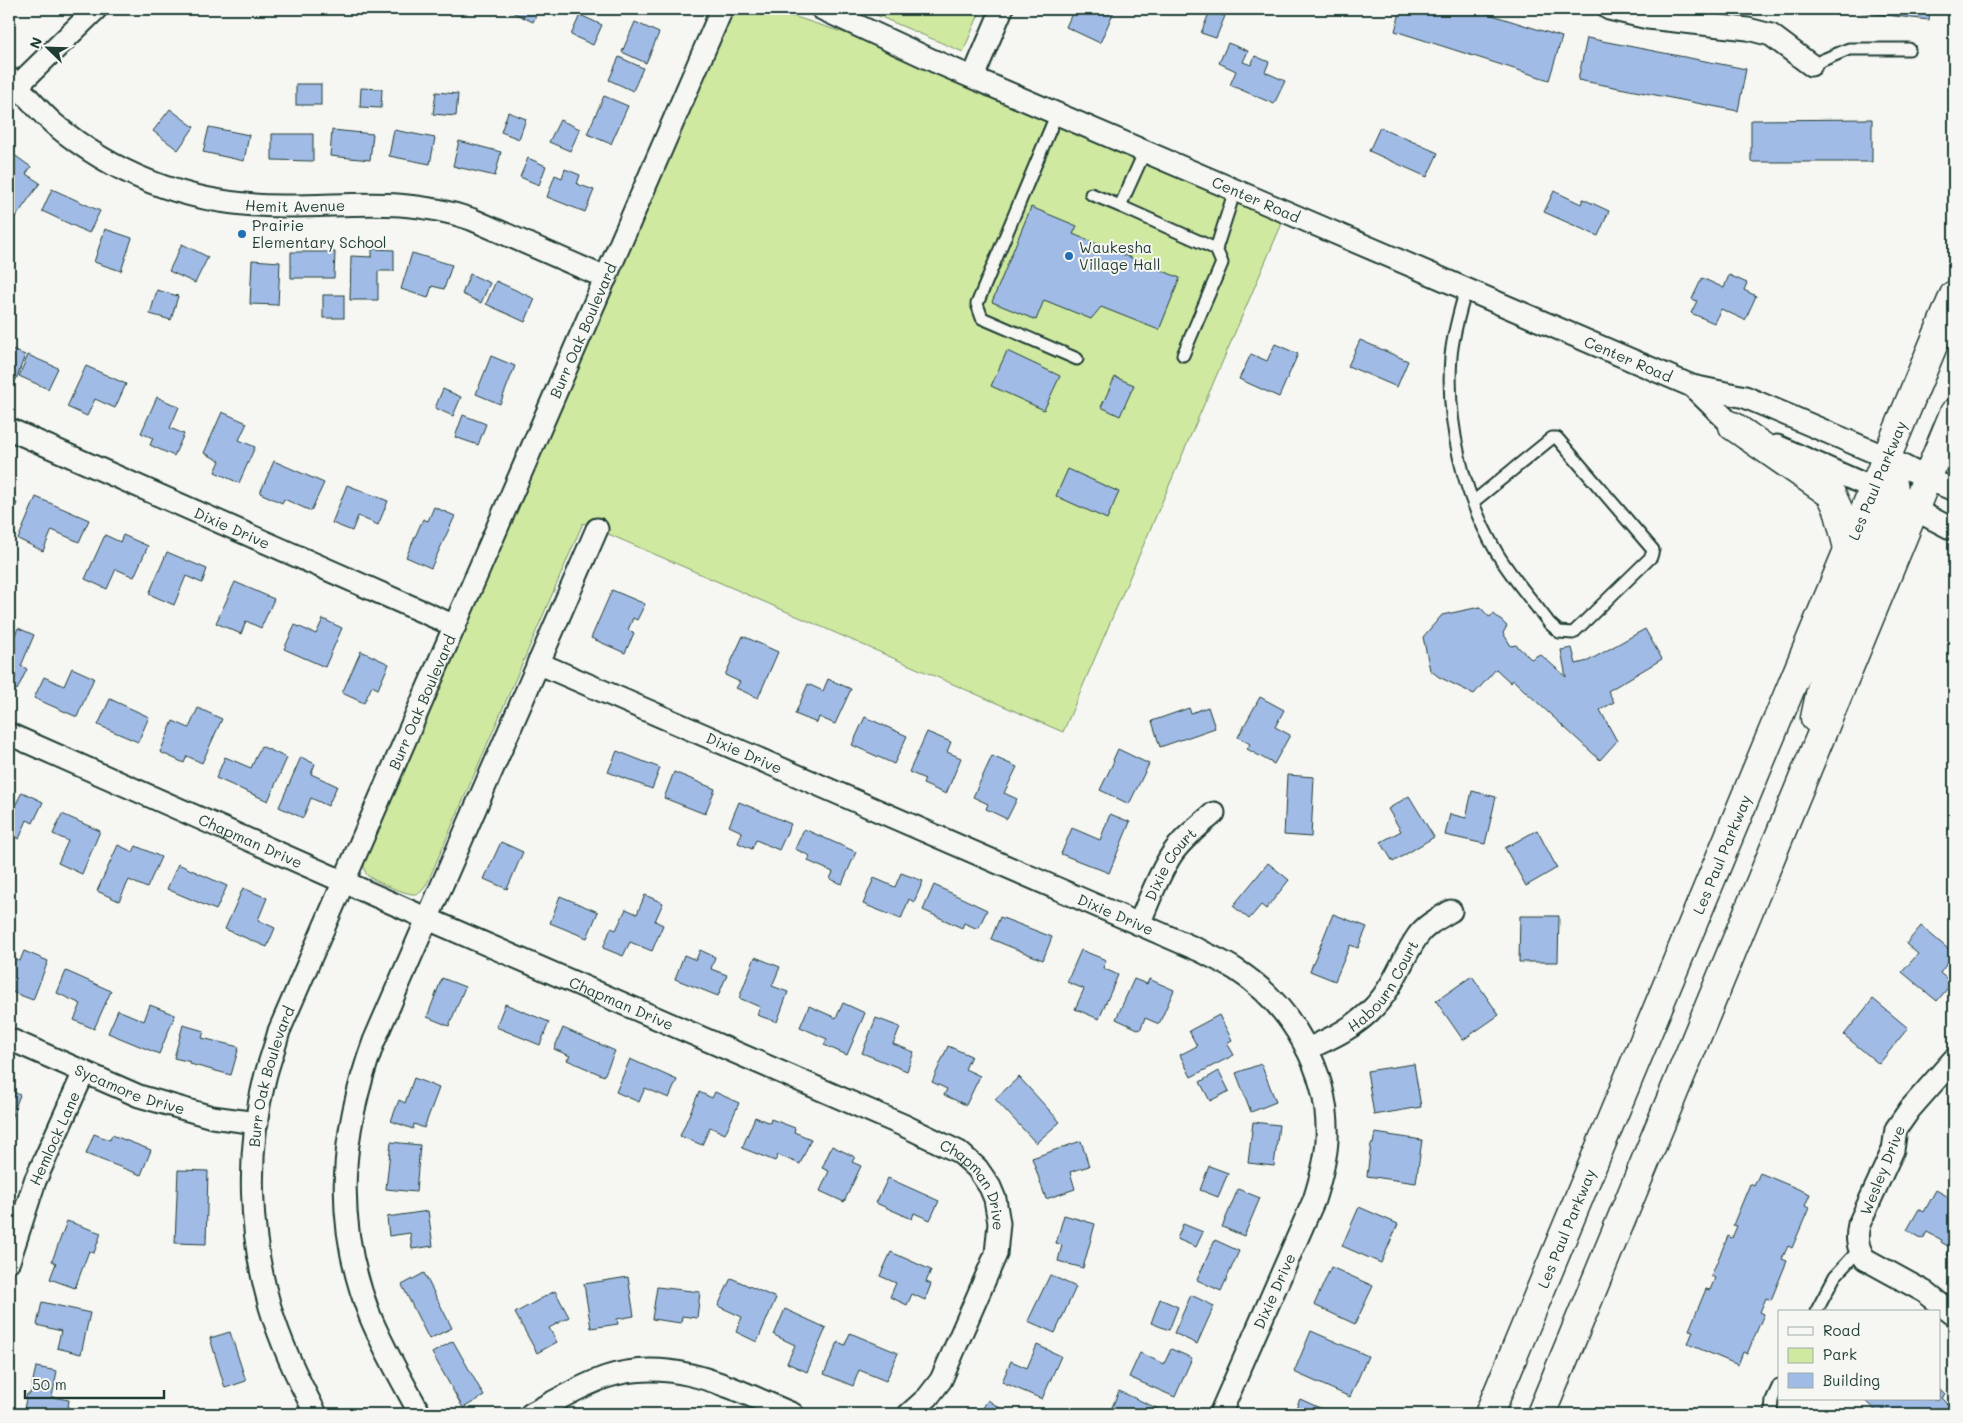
<svg xmlns="http://www.w3.org/2000/svg" width="1963" height="1423" viewBox="0 0 1963 1423" font-family="Mali,sans-serif">
<style>
.green{fill:#cfe9a0;stroke:#77936a}
.building{fill:#a1bbe7;stroke:#1f3d34}
.lines{fill:none;stroke-linecap:round;stroke-linejoin:round}
.service-casing{stroke:#1f3d34;stroke-width:15}
.minor-casing{stroke:#1f3d34;stroke-width:25}
.primary-casing{stroke:#1f3d34;stroke-width:31}
.service{stroke:#f6f6f2;stroke-width:11}
.minor{stroke:#f6f6f2;stroke-width:21}
.primary{stroke:#f6f6f2;stroke-width:28}
.poi-dot{fill:#1f6fb2;stroke:#f6f6f2;stroke-width:2}
.labels{text-anchor:middle;dominant-baseline:central;stroke-width:4;stroke-linejoin:round;paint-order:stroke}
.street-label{font-size:15px;fill:#1f3d34;stroke:#f6f6f2}
.poi-label{font-size:15px;fill:#1f3d34;stroke:#f6f6f2;text-anchor:start}
</style>
<rect width="100%" height="100%" fill="#f6f6f2"/>
<filter id="ink" filterUnits="userSpaceOnUse"><feTurbulence type="fractalNoise" baseFrequency=".02" numOctaves="2"/><feDisplacementMap in="SourceGraphic" scale="10" xChannelSelector="R" yChannelSelector="G"/><feConvolveMatrix kernelMatrix="1 2 1 2 8 2 1 2 1" color-interpolation-filters="sRGB"/></filter>
<g filter="url(#ink)">
<!-- green -->
<g class="green">
<path d="M733,9H771L851,35L1283,221L1063,732L583,523L429,879C426,885 423,893 416,894C409,896 374,881 368,876C364,872 364,867 364,861Z"/>
<path d="M862,9H981L963,52Z"/>
</g>
<!-- building -->
<g class="building">
<path d="M514,9H539L533,22L512,12Z"/>
<path d="M1074,9H1115L1100,43L1066,27Z"/>
<path d="M1401,9H1473L1562,37L1549,80L1395,31Z"/>
<path d="M1834,9H1930L1929,20Z"/>
<path d="M1210,11L1225,16L1216,38L1201,33Z"/>
<path d="M580,15L602,25L593,45L571,35Z"/>
<path d="M635,22L659,33L646,63L622,52Z"/>
<path d="M1587,38L1746,69L1738,111L1578,80Z"/>
<path d="M1228,43L1248,51L1243,62L1251,65L1255,56L1269,62L1265,72L1285,81L1274,104L1230,85L1236,71L1219,63Z"/>
<path d="M619,57L643,68L633,91L609,80Z"/>
<rect x="296" y="84" width="25" height="21"/>
<path d="M361,88L382,89L381,108L360,107Z"/>
<path d="M436,92L458,94L456,116L433,114Z"/>
<path d="M604,96L628,106L611,144L587,134Z"/>
<path d="M170,109L194,127L178,150L153,131Z"/>
<path d="M508,112L526,119L519,139L501,132Z"/>
<path d="M1872,119V162H1751V120Z"/>
<path d="M560,120L580,129L570,151L549,142Z"/>
<path d="M209,127L249,135L244,161L203,152Z"/>
<path d="M1380,127L1438,153L1427,177L1369,151Z"/>
<path d="M332,130L373,134L370,160L330,156Z"/>
<path d="M394,130L435,138L430,164L389,156Z"/>
<path d="M272,134H313V161L272,160Z"/>
<path d="M459,141L501,152L495,176L453,166Z"/>
<path d="M13,154L31,167L26,174L40,183L15,218L9,213V160Z"/>
<path d="M528,158L546,166L539,185L520,177Z"/>
<path d="M565,169L580,175L577,184L594,190L585,212L547,197L555,175L562,178Z"/>
<path d="M52,189L100,211L89,233L42,211Z"/>
<path d="M1554,191L1581,204L1583,199L1609,211L1598,236L1544,212Z"/>
<path d="M1031,207L1077,226L1073,234L1180,278L1159,330L1101,307L1091,319L1044,300L1036,320L992,302Z"/>
<path d="M105,229L132,238L121,271L94,262Z"/>
<path d="M182,244L208,257L195,283L169,271Z"/>
<path d="M372,249L394,250V271H378V300H350L351,256L372,257Z"/>
<path d="M291,252H335L334,278H291Z"/>
<path d="M412,253L452,265L444,289L432,286L428,298L401,289Z"/>
<path d="M252,260L280,262L278,305L250,304Z"/>
<path d="M470,274L490,283L481,303L462,294Z"/>
<path d="M1729,275L1747,283L1744,290L1756,296L1745,320L1721,309L1714,323L1691,313L1697,301L1692,299L1702,278L1724,288Z"/>
<path d="M496,281L535,299L525,322L486,304Z"/>
<path d="M157,290L178,296L171,320L150,314Z"/>
<rect x="323" y="295" width="21" height="23"/>
<path d="M1360,340L1408,361L1397,387L1348,366Z"/>
<path d="M1275,344L1298,354L1279,397L1239,379L1251,354L1267,361Z"/>
<path d="M10,349L25,355L16,380L9,377V354Z"/>
<path d="M1007,351L1060,376L1044,410L991,386Z"/>
<path d="M28,355L58,368L48,389L19,376Z"/>
<path d="M491,356L515,366L500,404L476,394Z"/>
<path d="M86,366L126,384L115,408L95,399L87,416L67,407Z"/>
<path d="M1115,377L1134,385L1120,416L1101,407Z"/>
<path d="M443,389L461,397L453,416L435,408Z"/>
<path d="M157,397L179,407L170,428L184,434L174,456L150,445L153,438L141,433Z"/>
<path d="M222,412L247,423L239,440L255,447L239,483L215,472L220,461L204,453Z"/>
<path d="M463,415L486,424L478,445L455,437Z"/>
<path d="M274,461L324,483L311,511L284,499L282,503L260,493Z"/>
<path d="M1068,469L1119,492L1107,519L1056,496Z"/>
<path d="M347,485L388,501L378,525L358,516L352,531L332,523Z"/>
<path d="M36,497L89,520L79,542L52,530L43,551L18,539Z"/>
<path d="M9,500L17,503L9,523Z"/>
<path d="M434,507L455,516L431,568L406,557L423,519L428,521Z"/>
<path d="M105,535L120,542L123,535L148,546L134,577L116,569L107,589L85,579Z"/>
<path d="M167,552L207,569L202,583L186,576L174,605L149,594Z"/>
<path d="M235,582L274,599L261,628L246,621L241,634L216,623Z"/>
<path d="M612,590L645,604L637,620L633,618L628,630L634,633L625,653L591,638Z"/>
<path d="M1480,607L1489,617L1494,614L1507,626L1503,633L1511,646L1516,645L1531,659L1540,654L1566,677L1561,650L1572,648L1576,664L1588,661L1645,629L1662,659L1608,691L1614,702L1600,710L1617,741L1600,760L1513,680L1511,683L1496,669L1474,694L1439,677L1430,670L1423,637L1442,615Z"/>
<path d="M323,619L342,628L325,667L284,649L295,625L316,634Z"/>
<path d="M18,628L34,635L21,666L27,669L17,690L9,686V638L13,640Z"/>
<path d="M743,636L778,652L758,698L736,688L740,682L725,675Z"/>
<path d="M361,651L389,664L378,689L372,686L364,703L342,693Z"/>
<path d="M72,668L94,678L77,717L34,698L44,677L64,686Z"/>
<path d="M828,679L851,689L835,724L819,717L817,723L795,714L808,684L823,691Z"/>
<path d="M1260,697L1284,710L1275,727L1290,735L1274,764L1247,749L1250,744L1238,737Z"/>
<path d="M110,699L149,717L138,742L98,725Z"/>
<path d="M1208,707L1215,728L1160,747L1152,721L1189,708L1191,713Z"/>
<path d="M198,708L222,719L202,763L187,756L184,763L160,752L173,721L189,728Z"/>
<path d="M865,717L907,736L894,764L852,745Z"/>
<path d="M927,732L951,742L947,752L961,758L946,794L923,784L925,779L909,772Z"/>
<path d="M261,746L287,758L268,801L216,778L225,757L251,768Z"/>
<path d="M1118,749L1149,764L1129,804L1100,790L1114,761L1113,760Z"/>
<path d="M617,751L660,768L652,789L608,772Z"/>
<path d="M992,756L1017,767L1004,793L1017,799L1007,819L986,809L988,804L973,797Z"/>
<path d="M301,757L315,764L311,774L337,786L328,806L311,798L303,818L279,807Z"/>
<path d="M674,772L715,789L705,814L664,798Z"/>
<path d="M1287,775L1314,777L1311,837L1284,835Z"/>
<path d="M1472,791L1496,797L1485,844L1445,835L1450,814L1466,818Z"/>
<path d="M22,792L43,802L33,823L27,820L19,839L9,835V805L14,808Z"/>
<path d="M1409,796L1434,837L1393,862L1381,842L1401,831L1388,809Z"/>
<path d="M739,802L791,824L779,850L756,840L752,849L738,843L742,832L729,826Z"/>
<path d="M62,814L100,831L82,874L58,863L68,841L53,834Z"/>
<path d="M1110,814L1130,822L1109,873L1061,854L1072,828L1100,840Z"/>
<path d="M804,829L856,852L842,884L830,879L833,872L808,861L810,856L795,849Z"/>
<path d="M1537,830L1557,868L1526,886L1505,848Z"/>
<path d="M501,842L523,852L507,889L484,879Z"/>
<path d="M118,845L133,852L136,846L161,857L147,888L129,880L119,901L97,891Z"/>
<path d="M1268,863L1289,880L1266,909L1261,905L1249,919L1233,906Z"/>
<path d="M178,864L227,886L216,910L167,889Z"/>
<path d="M901,873L923,881L914,902L909,899L901,919L863,904L874,878L895,887Z"/>
<path d="M934,885L987,910L978,929L964,923L962,928L923,910Z"/>
<path d="M243,888L267,898L258,920L275,928L267,947L225,929Z"/>
<path d="M645,895L663,903L655,921L663,925L652,951L630,942L623,956L603,948L611,928L616,930L626,909L637,914Z"/>
<path d="M560,896L598,912L587,938L550,923Z"/>
<path d="M1333,914L1367,927L1358,948L1350,945L1335,981L1310,971Z"/>
<path d="M1520,916H1559L1558,962H1519Z"/>
<path d="M1000,917L1052,937L1043,960L991,939Z"/>
<path d="M1921,926L1954,954L1940,973L1952,983L1937,1001L1902,972L1918,954L1906,944Z"/>
<path d="M700,950L715,957L711,969L727,975L718,996L675,979L684,955L696,960Z"/>
<path d="M1081,950L1106,960L1103,968L1118,975L1099,1019L1075,1009L1084,989L1067,982Z"/>
<path d="M24,951L48,961L33,1000L9,991V957L20,961Z"/>
<path d="M755,957L780,967L772,986L788,992L777,1022L757,1015L760,1007L739,998Z"/>
<path d="M66,971L111,991L94,1029L74,1020L81,1004L57,993Z"/>
<path d="M1472,976L1499,1015L1463,1040L1436,1001Z"/>
<path d="M442,978L465,987L449,1026L427,1017Z"/>
<path d="M1134,979L1147,984L1149,979L1174,990L1159,1024L1145,1018L1140,1030L1116,1019Z"/>
<path d="M1873,999L1908,1028L1879,1064L1844,1035Z"/>
<path d="M843,1003L865,1013L847,1055L824,1045L827,1039L800,1027L809,1006L836,1018Z"/>
<path d="M505,1004L549,1022L540,1045L496,1027Z"/>
<path d="M150,1005L175,1015L159,1054L108,1033L118,1010L144,1021Z"/>
<path d="M1219,1015L1232,1040L1227,1043L1234,1055L1191,1077L1180,1055L1197,1046L1189,1031Z"/>
<path d="M876,1018L900,1027L893,1044L914,1052L907,1071L862,1053Z"/>
<path d="M183,1025L204,1031L202,1038L239,1047L231,1075L190,1064L191,1062L174,1058Z"/>
<path d="M563,1028L615,1051L604,1076L567,1060L570,1056L554,1049Z"/>
<path d="M948,1046L971,1056L965,1069L980,1076L966,1105L944,1095L947,1089L932,1082Z"/>
<path d="M630,1059L677,1080L669,1098L645,1088L639,1102L616,1092Z"/>
<path d="M1261,1064L1276,1102L1251,1112L1236,1073Z"/>
<path d="M1414,1064L1421,1107L1374,1115L1367,1071Z"/>
<path d="M1219,1071L1229,1091L1210,1101L1200,1082Z"/>
<path d="M1019,1077L1060,1122L1036,1143L995,1099Z"/>
<path d="M414,1078L439,1088L424,1128L414,1124L413,1129L391,1121L399,1100L405,1103Z"/>
<path d="M9,1090L20,1095L9,1123Z"/>
<path d="M699,1092L712,1098L715,1092L739,1103L725,1134L710,1127L702,1145L680,1136Z"/>
<path d="M755,1117L770,1123L771,1119L795,1128L794,1132L811,1139L800,1164L778,1155L775,1161L742,1148Z"/>
<path d="M1253,1122L1279,1125L1274,1166L1248,1163Z"/>
<path d="M1375,1133L1422,1140L1416,1183L1367,1176L1371,1144H1373Z"/>
<path d="M94,1134L110,1140L112,1135L151,1150L141,1175L86,1154Z"/>
<path d="M1081,1141L1089,1166L1070,1172L1075,1189L1046,1199L1032,1158Z"/>
<path d="M391,1142L420,1145L416,1192L386,1189Z"/>
<path d="M832,1146L855,1157L852,1162L861,1166L844,1202L820,1191L829,1171L822,1168Z"/>
<path d="M1209,1166L1228,1173L1218,1197L1200,1190Z"/>
<path d="M178,1170L208,1171L206,1244L175,1243Z"/>
<path d="M1760,1173L1810,1194L1805,1206L1809,1208L1792,1248L1788,1246L1782,1259L1787,1261L1771,1300L1766,1298L1760,1312L1764,1314L1747,1354L1743,1352L1738,1365L1688,1344L1693,1331L1689,1330L1706,1289L1710,1290L1715,1278L1711,1276L1728,1236L1732,1238L1737,1226L1733,1225L1750,1184L1754,1186Z"/>
<path d="M888,1178L939,1201L930,1220L914,1213L912,1219L876,1203Z"/>
<path d="M1238,1189L1260,1198L1244,1236L1222,1227Z"/>
<path d="M1936,1190L1954,1200V1259L1947,1255L1951,1248L1941,1242L1942,1240L1927,1232L1923,1239L1907,1230L1919,1209L1924,1212Z"/>
<path d="M1359,1207L1398,1224L1381,1263L1342,1246Z"/>
<path d="M428,1211L433,1246L412,1249L410,1233L389,1236L387,1217Z"/>
<path d="M1064,1215L1095,1224L1083,1268L1058,1261L1062,1245L1056,1243Z"/>
<path d="M67,1221L101,1233L94,1253L89,1251L75,1288L50,1279L56,1263L52,1261Z"/>
<path d="M1183,1224L1203,1232L1196,1247L1177,1239Z"/>
<path d="M1215,1240L1239,1251L1221,1291L1197,1280Z"/>
<path d="M891,1252L931,1270L926,1282L931,1284L925,1300L912,1294L907,1305L890,1297L896,1283L880,1276Z"/>
<path d="M1331,1267L1373,1286L1355,1324L1314,1305Z"/>
<path d="M424,1273L452,1328L429,1339L402,1285Z"/>
<path d="M1050,1275L1076,1287L1055,1333L1028,1321Z"/>
<path d="M628,1277L634,1316L617,1319L618,1324L591,1328L584,1284Z"/>
<path d="M731,1278L776,1298L757,1342L736,1332L742,1317L718,1306Z"/>
<path d="M657,1287L700,1292L697,1318L682,1316L681,1323L652,1319Z"/>
<path d="M555,1291L569,1317L549,1328L557,1342L537,1353L515,1313Z"/>
<path d="M1191,1295L1214,1306L1197,1344L1174,1333Z"/>
<path d="M1160,1299L1178,1307L1169,1330L1151,1323Z"/>
<path d="M42,1302L90,1313L81,1354L57,1348L61,1331L37,1325Z"/>
<path d="M785,1309L826,1328L807,1372L787,1363L795,1345L774,1335Z"/>
<path d="M1311,1331L1368,1356L1350,1397L1294,1372Z"/>
<path d="M230,1332L246,1381L225,1388L210,1338Z"/>
<path d="M850,1333L898,1353L886,1381L859,1370L853,1386L824,1374L838,1342L845,1345Z"/>
<path d="M453,1341L484,1396L463,1408L432,1353Z"/>
<path d="M1037,1345L1061,1356L1042,1399L1002,1382L1011,1361L1027,1368Z"/>
<path d="M1171,1349L1192,1358L1175,1397L1129,1377L1140,1353L1164,1364Z"/>
<path d="M36,1367L57,1371L52,1397L69,1400L67,1414H23L27,1394H30Z"/>
<path d="M1939,1388L1945,1394L1941,1398L1951,1408L1953,1406L1954,1407V1414H1879L1863,1399H1939Z"/>
<path d="M1119,1391L1163,1411L1161,1414H1109Z"/>
<path d="M1300,1399L1333,1414H1293Z"/>
<path d="M988,1400L1009,1414H979Z"/>
</g>
<g class="lines">
<!-- service casing -->
<g class="service-casing">
<g id="service">
<path d="M1811,65L1849,49H1909"/>
<path d="M1057,113L977,304L982,318L1077,359"/>
<path d="M1145,151L1120,206L1216,249L1222,263L1183,355"/>
<path d="M1091,194L1120,206"/>
<path d="M1216,249L1235,190"/>
<path d="M1466,289C1460,311 1453,333 1451,356C1446,423 1463,495 1497,553C1512,578 1532,600 1549,623L1559,632L1573,633L1651,557L1653,550L1557,438H1552L1473,502"/>
<path d="M1816,1312L1835,1276L1859,1250"/>
<path d="M1771,1414L1772,1400L1779,1385"/>
</g>
</g>
<!-- minor casing -->
<g class="minor-casing">
<g id="minor">
<path id="s1" d="M822,9L934,61L1692,386L1745,397L1888,458L1928,479L1954,490"/>
<path d="M1609,9L1648,18L1748,29L1771,35L1811,65"/>
<path d="M973,77L1002,9"/>
<path id="s2" d="M9,78C25,93 38,110 54,124C122,181 199,207 288,206C354,206 406,197 471,219L606,278"/>
<path d="M9,94L96,9"/>
<path d="M1692,386L1733,426L1747,432"/>
<path id="s3" d="M9,429L455,626"/>
<path d="M1777,446L1875,489L1954,530"/>
<path id="s4" d="M538,663L1201,951C1212,957 1224,962 1235,969C1292,1005 1330,1072 1327,1140C1326,1161 1320,1181 1314,1200L1220,1414"/>
<path id="s5" d="M9,734L428,919L905,1126L959,1152L977,1168L990,1187L995,1199L999,1223L996,1254L941,1380L928,1397L909,1414"/>
<path id="s6" d="M1139,924C1149,901 1158,875 1172,854C1183,838 1199,826 1214,813"/>
<path id="s7" d="M9,1039L139,1096L212,1117L257,1123"/>
<path id="s8" d="M1307,1049C1332,1038 1356,1027 1375,1006C1394,986 1402,959 1417,937C1425,925 1439,918 1451,911"/>
<path d="M1954,1059L1910,1109L1896,1129L1893,1150L1859,1224C1856,1238 1857,1247 1865,1259L1925,1292L1954,1315"/>
<path id="s9" d="M9,1261L35,1181L84,1072"/>
<path id="s10" d="M316,1414C298,1380 281,1344 270,1307C249,1234 246,1151 265,1078C269,1062 275,1047 279,1031L722,9"/>
<path d="M420,1414C403,1382 384,1350 370,1316C333,1222 340,1134 374,1041L597,529"/>
<path d="M531,1414C555,1401 580,1386 606,1377C673,1355 733,1389 793,1414"/>
</g>
</g>
<!-- primary casing -->
<g class="primary-casing">
<g id="primary">
<path d="M1733,426L1831,494L1838,509L1849,552"/>
<path d="M1815,718L1826,666L1896,500L1888,458"/>
<path id="s11" d="M1489,1414L1954,295"/>
<path d="M1541,1414L1954,413"/>
</g>
</g>
<!-- service -->
<use href="#service" class="service"/>
<!-- minor -->
<use href="#minor" class="minor"/>
<!-- primary -->
<use href="#primary" class="primary"/>
</g>
</g>
<!-- markers -->
<g class="poi-dot">
<circle cx="242" cy="234" r="5"/>
<circle cx="1069" cy="256" r="5"/>
</g>
<g class="labels">
<!-- street labels -->
<g class="street-label">
<text stroke="none"><textPath href="#s1" startOffset="474">Center Road</textPath></text>
<text stroke="none"><textPath href="#s2" startOffset="325">Hemit Avenue</textPath></text>
<text stroke="none"><textPath href="#s10" startOffset="1161">Burr Oak Boulevard</textPath></text>
<text stroke="none"><textPath href="#s1" startOffset="879">Center Road</textPath></text>
<text stroke="none"><textPath href="#s11" startOffset="1011">Les Paul Parkway</textPath></text>
<text stroke="none"><textPath href="#s3" startOffset="244">Dixie Drive</textPath></text>
<text stroke="none"><textPath href="#s10" startOffset="756">Burr Oak Boulevard</textPath></text>
<text stroke="none"><textPath href="#s4" startOffset="225">Dixie Drive</textPath></text>
<text stroke="none"><textPath href="#s5" startOffset="264">Chapman Drive</textPath></text>
<text stroke="none"><textPath href="#s11" startOffset="606">Les Paul Parkway</textPath></text>
<text stroke="none"><textPath href="#s6" startOffset="68">Dixie Court</textPath></text>
<text stroke="none"><textPath href="#s4" startOffset="630">Dixie Drive</textPath></text>
<text stroke="none"><textPath href="#s8" startOffset="102">Habourn Court</textPath></text>
<text stroke="none"><textPath href="#s5" startOffset="669">Chapman Drive</textPath></text>
<text stroke="none"><textPath href="#s10" startOffset="351">Burr Oak Boulevard</textPath></text>
<text stroke="none"><textPath href="#s7" startOffset="131">Sycamore Drive</textPath></text>
<text stroke="none"><textPath href="#s9" startOffset="131">Hemlock Lane</textPath></text>
<text transform="translate(1882 1170) rotate(-68)">Wesley Drive</text>
<text stroke="none"><textPath href="#s5" startOffset="1074">Chapman Drive</textPath></text>
<text stroke="none"><textPath href="#s11" startOffset="201">Les Paul Parkway</textPath></text>
<text transform="translate(1274 1291) rotate(-66)">Dixie Drive</text>
</g>
<!-- poi labels -->
<g class="poi-label">
<text x="252" y="225">Prairie<tspan x="252" dy="17">Elementary School</tspan></text>
<text x="1079" y="247">Waukesha<tspan x="1079" dy="17">Village Hall</tspan></text>
</g>
</g>
<!-- margin -->
<rect width="1963" height="1423" fill="none" stroke="#f6f6f2" stroke-width="30"/>
<rect x="15" y="15" width="1933" height="1393" fill="none" stroke="#1f3d34" stroke-width="2" filter="url(#ink)"/>
<!-- legend -->
<rect x="1778" y="1310" width="162" height="90" fill="#f6f6f2" stroke="#a0aca6"/>
<rect x="1788" y="1327" width="25" height="8" fill="#f6f6f2" stroke="#a0aca6"/>
<text x="1823" y="1336" font-size="15" fill="#1f3d34">Road</text>
<rect x="1788" y="1348" width="25" height="15" fill="#cfe9a0" stroke="#a0aca6"/>
<text x="1823" y="1360" font-size="15" fill="#1f3d34">Park</text>
<rect x="1788" y="1373" width="25" height="15" fill="#a1bbe7" stroke="#a0aca6"/>
<text x="1823" y="1386" font-size="15" fill="#1f3d34">Building</text>
<!-- north arrow -->
<g transform="translate(48 48) rotate(293)" stroke="#f6f6f2" stroke-width="4" paint-order="stroke">
<path d="M0-4L9 19L0 12L-9 19Z" fill="#1f3d34"/>
<text y="-8" font-size="14" font-weight="bold" text-anchor="middle" fill="#1f3d34">N</text>
</g>
<!-- scale -->
<path d="M25 1390v8h139v-8" fill="none" stroke="#1f3d34" stroke-width="2.5"/>
<text x="32" y="1390" font-size="15" fill="#1f3d34" stroke="#f6f6f2" stroke-width="4" paint-order="stroke">50 m</text>
</svg>
